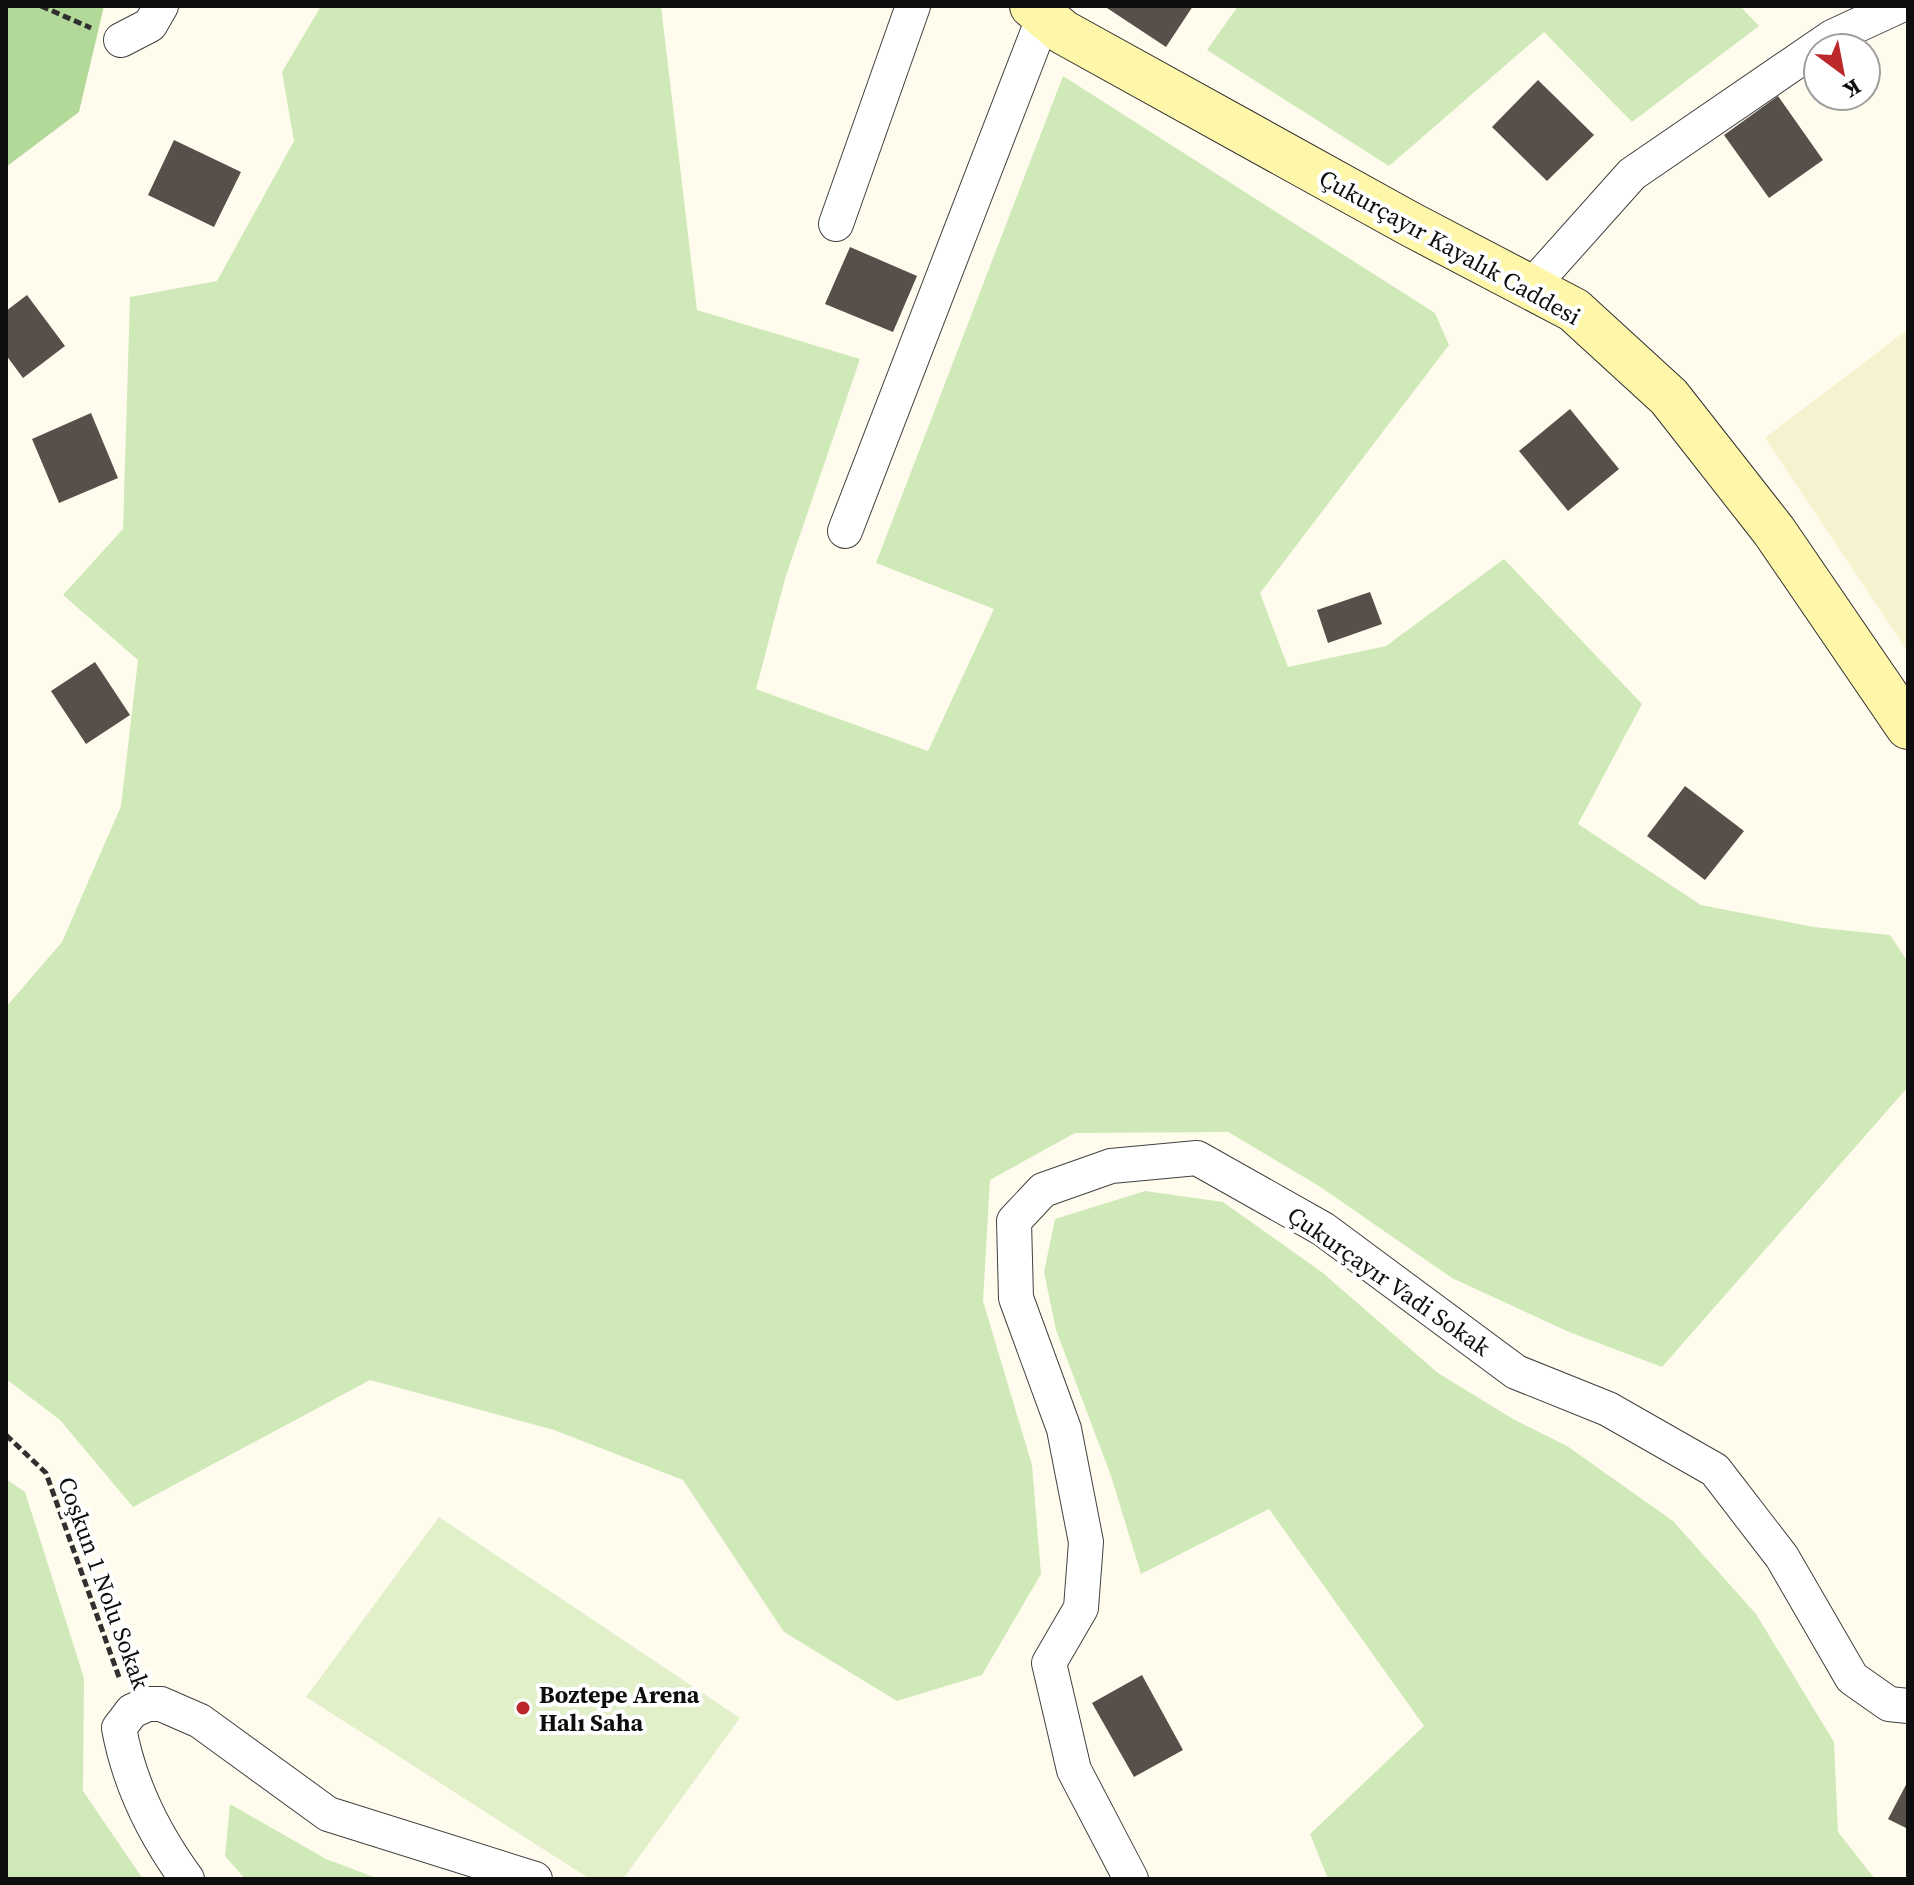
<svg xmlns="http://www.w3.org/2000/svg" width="1914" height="1885" viewBox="0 0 1914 1885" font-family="'Source Serif 4',serif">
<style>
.farmland{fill:#f4f2cf}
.green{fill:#d0e9b9}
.forest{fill:#b3d998}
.pitch{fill:#e2f0ca}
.building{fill:#564f4a}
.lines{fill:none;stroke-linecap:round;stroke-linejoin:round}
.street-casing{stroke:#414141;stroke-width:36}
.secondary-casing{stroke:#303030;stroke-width:46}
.path{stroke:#303030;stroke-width:5;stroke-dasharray:8 4;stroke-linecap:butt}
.street{stroke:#fff;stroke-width:34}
.secondary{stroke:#fef7aa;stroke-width:44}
.poi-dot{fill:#bc2729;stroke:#fff;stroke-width:3}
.labels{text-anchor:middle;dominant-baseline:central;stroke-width:8;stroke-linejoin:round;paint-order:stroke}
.street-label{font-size:24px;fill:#0e0e0e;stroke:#fff}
.poi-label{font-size:24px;font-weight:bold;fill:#0e0e0e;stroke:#fff;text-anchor:start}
</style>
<rect width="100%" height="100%" fill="#fffcee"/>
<!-- farmland -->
<path class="farmland" d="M1908,329V652L1765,438Z"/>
<!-- green -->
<g class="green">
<path d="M321,6H661L697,310L860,359L785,579L756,689L928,751L994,609L876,563L1063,76L1435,313L1449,345L1260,593L1288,667L1386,646L1504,559L1642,704L1578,824L1701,905L1814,927L1890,935L1908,962V1087L1662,1367L1569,1332L1452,1278L1319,1186L1228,1132L1075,1133L990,1180L983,1301L1032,1465L1041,1574L982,1675L897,1701L784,1632L683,1480L554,1430L370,1380L133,1507L60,1420L6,1379V1007L62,942L121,806L138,660L63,595L123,529L130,297L217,281L294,141L282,72Z"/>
<path d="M1238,6H1740L1759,26L1632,122L1544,32L1389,166L1207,50Z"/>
<path d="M1145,1191L1223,1202L1323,1273L1438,1373L1513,1419L1567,1446L1673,1521L1756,1614L1834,1742L1838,1832L1875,1879H1328L1310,1834L1424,1726L1269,1509L1141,1574L1111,1476L1056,1330L1044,1272L1055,1219Z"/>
<path d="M6,1479L25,1492L84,1678L83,1791L143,1879H6Z"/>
<path d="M230,1804L326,1859L379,1879H245L225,1856Z"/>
</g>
<!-- forest -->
<path class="forest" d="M6,6H104L79,112L6,167Z"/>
<!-- pitch -->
<path class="pitch" d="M439,1517L740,1718L623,1879H590L306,1697Z"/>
<!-- building -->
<g class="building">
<path d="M1104,6H1193L1166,47Z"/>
<path d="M1538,80L1594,135L1547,181L1492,127Z"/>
<path d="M1778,96L1823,160L1769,198L1724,135Z"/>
<path d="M174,140L241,172L214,227L148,195Z"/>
<path d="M850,247L917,276L893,332L825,304Z"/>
<path d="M27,295L65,346L23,378L6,355V311Z"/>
<path d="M1570,409L1619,469L1568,511L1519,451Z"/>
<path d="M91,413L118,478L59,503L32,439Z"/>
<path d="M1370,592L1382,624L1328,643L1317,610Z"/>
<path d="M95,662L130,715L86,744L51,691Z"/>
<path d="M1685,786L1744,831L1705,880L1647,836Z"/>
<path d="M1142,1675L1183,1750L1134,1777L1092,1703Z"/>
<path d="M1908,1781V1829L1888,1819Z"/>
</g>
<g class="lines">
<!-- street casing -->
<g class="street-casing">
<g id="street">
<path d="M121,40L150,25L161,6"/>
<path d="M836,224L913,6"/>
<path d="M1531,287L1632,174L1832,37L1899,6"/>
<path d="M845,531L1044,16"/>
<path d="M187,1879C154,1834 129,1783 119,1728L132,1711L148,1704H161L200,1721L328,1814L535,1879"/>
<path d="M1131,1879L1074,1770L1049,1663L1081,1608L1086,1542L1064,1429L1016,1298L1014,1221L1043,1190L1111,1166L1197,1158L1323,1229L1516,1372L1608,1409L1715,1470L1782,1557L1852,1678L1889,1704L1908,1706"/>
</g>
</g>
<!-- secondary casing -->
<g class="secondary-casing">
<path id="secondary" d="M1032,6L1063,32L1410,224L1574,310L1669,397L1774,531L1908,727"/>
</g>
<!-- path -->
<g class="path">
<path d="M41,6L91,28"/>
<path d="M6,1435L46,1473L120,1680"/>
</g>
<!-- street -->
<use href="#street" class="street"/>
<!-- secondary -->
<use href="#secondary" class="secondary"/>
</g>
<!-- markers -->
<circle class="poi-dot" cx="523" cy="1708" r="8"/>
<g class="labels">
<!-- street labels -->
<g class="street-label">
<text transform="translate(1450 247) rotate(29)">Çukurçayır Kayalık Caddesi</text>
<text transform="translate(1389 1281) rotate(35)">Çukurçayır Vadi Sokak</text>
<text transform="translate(104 1583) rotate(70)">Coşkun 1 Nolu Sokak</text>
</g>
<!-- poi labels -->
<g class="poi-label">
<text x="539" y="1694">Boztepe Arena<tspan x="539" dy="28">Halı Saha</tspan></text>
</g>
</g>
<!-- border -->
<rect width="1914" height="1885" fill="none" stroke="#0e0e0e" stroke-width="16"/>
<!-- north arrow -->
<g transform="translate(1842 72) rotate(148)"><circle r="38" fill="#ffffff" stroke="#9f9f9f" stroke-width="2"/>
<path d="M0-6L14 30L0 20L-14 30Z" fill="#bc2729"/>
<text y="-12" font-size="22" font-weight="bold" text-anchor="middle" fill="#0e0e0e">K</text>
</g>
</svg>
